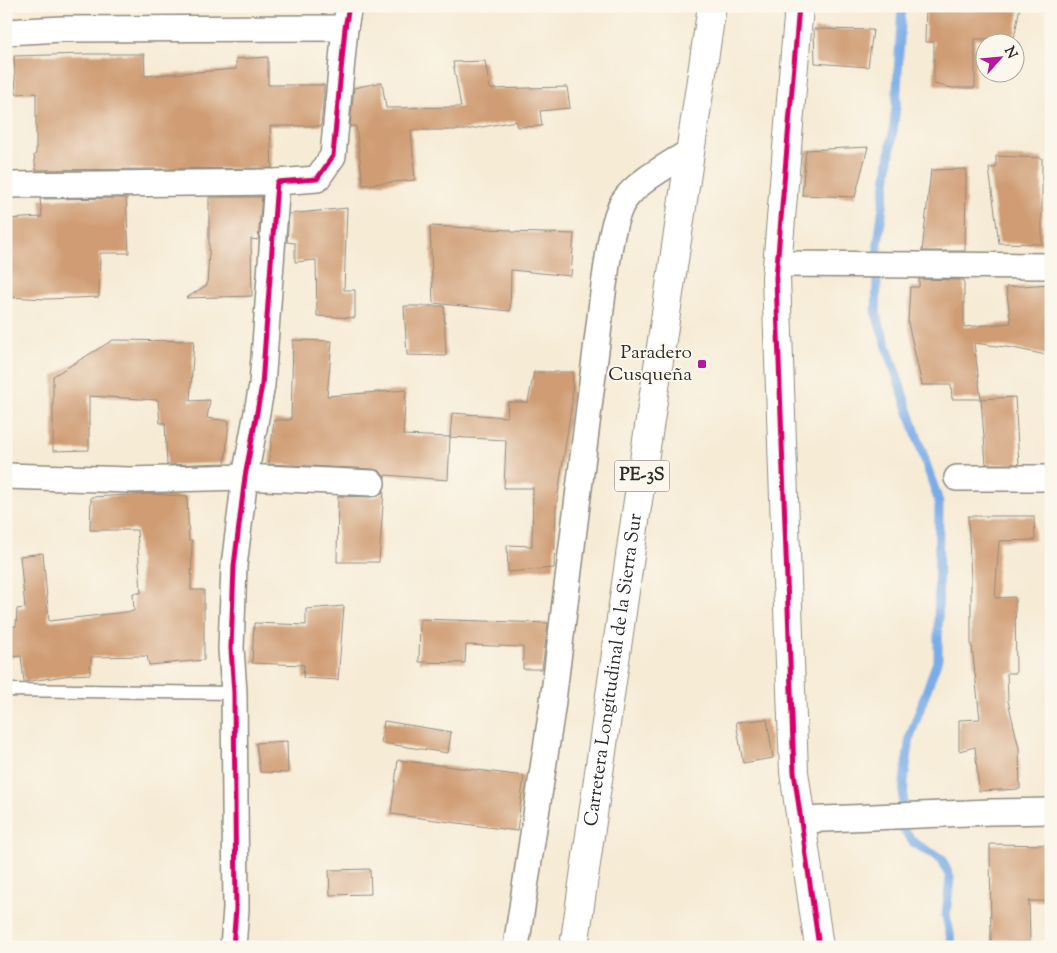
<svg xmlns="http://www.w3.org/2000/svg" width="1057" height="953" viewBox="0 0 1057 953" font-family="'Sorts Mill Goudy',serif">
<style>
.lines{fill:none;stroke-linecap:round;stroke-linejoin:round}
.stream{stroke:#7aace6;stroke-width:9}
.building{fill:#cf9c73}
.service-casing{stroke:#908b80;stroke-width:15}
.minor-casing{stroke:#908b80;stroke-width:28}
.tertiary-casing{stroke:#908b80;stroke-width:30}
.trunk-casing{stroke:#908b80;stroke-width:30}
.service{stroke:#fff;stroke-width:12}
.minor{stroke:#fff;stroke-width:25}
.tertiary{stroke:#fff;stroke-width:28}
.trunk{stroke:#fff;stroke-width:28}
.cycleway-casing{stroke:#fbf7ec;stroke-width:8}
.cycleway{stroke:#d6006c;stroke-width:5}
.poi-dot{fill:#b5179e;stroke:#fbf7ec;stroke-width:2}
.labels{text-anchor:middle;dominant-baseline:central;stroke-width:4;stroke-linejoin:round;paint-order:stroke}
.shield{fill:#fbf7ec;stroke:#696865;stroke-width:1}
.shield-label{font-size:18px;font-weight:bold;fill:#2b2b2b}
.poi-label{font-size:19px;fill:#2b2b2b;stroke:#fbf7ec;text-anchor:end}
.street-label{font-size:19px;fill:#2b2b2b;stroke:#fbf7ec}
</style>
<rect width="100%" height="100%" fill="#fbf7ec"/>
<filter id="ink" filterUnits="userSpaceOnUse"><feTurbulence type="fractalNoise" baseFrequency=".02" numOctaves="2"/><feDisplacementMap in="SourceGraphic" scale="10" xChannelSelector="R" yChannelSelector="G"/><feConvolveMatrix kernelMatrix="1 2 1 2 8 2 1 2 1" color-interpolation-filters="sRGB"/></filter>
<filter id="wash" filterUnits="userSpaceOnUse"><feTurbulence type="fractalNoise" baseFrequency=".0096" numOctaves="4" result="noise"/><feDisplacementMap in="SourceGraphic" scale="20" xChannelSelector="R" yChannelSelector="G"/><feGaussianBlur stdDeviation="1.12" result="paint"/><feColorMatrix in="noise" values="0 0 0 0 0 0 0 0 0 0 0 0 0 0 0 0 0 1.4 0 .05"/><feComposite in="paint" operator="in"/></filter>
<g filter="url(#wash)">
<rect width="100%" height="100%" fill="#f6ebd5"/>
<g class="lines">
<!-- stream -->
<path class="stream" d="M902,6L896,107L878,244L876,314L939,502L938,659L910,737L904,782L902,828L914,843L942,859L950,878L946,916L953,947"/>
</g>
<g id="blocks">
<!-- building -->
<g class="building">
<path d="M926,6H1020L1014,39H975V88H952L934,84V42H925Z"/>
<path d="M814,29L873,30L868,67L815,63Z"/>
<path d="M87,54H144L145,76L236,69V59L268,57V85H324V94L321,126H270L272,168L36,170L34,155L36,154V93L16,94L14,56Z"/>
<path d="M485,61L490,89L567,87L570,108L540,111L542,126L517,127L516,121L465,130H411L415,180L363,185L356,126H350L354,88L382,82L386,108L461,107L453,62Z"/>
<path d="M868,147L855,197L802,195L806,150Z"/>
<path d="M996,156L1042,158V244L999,243L989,168H996Z"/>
<path d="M966,169L965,251H922L931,170Z"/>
<path d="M209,197H262L258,240L251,239L252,296L186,298L207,285L209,253Z"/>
<path d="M126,198L129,253H100L99,297L47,299L6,297V219L42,217L40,199Z"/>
<path d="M347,208L344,290H355V318L317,316L316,260L295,262V243L287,242L289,214Z"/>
<path d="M430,226L511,230V232L574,234L571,276L511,270L510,311L433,303Z"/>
<path d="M919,279L964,280V327L1011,323L1006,287L1051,284V356L1013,348L974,343L981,399H952L951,385H922L908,323L910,287H919Z"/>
<path d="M404,306H444L446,356L407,355Z"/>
<path d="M113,340L194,341L190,401L210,400L207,418L229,421L225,463L167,465L165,423H160L158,400L89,396V450L53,451V376Z"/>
<path d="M293,340L332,341L327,396L406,390L403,435L450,437L448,480L385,475V478L380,471L373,469L269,464L274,420H291Z"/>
<path d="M534,372H573L572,402L556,507L554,568L508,572L507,545L532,546L533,488H504L506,440L450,437L452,413L507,417L508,402H528Z"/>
<path d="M1015,397L1019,464H986L981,399Z"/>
<path d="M384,490L379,562H337L338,496L372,497L379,496Z"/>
<path d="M148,494L187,496L189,541L192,540L191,590H204V660L149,665L147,656L91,657L90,674L71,675L24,682L21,656L6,658V627L16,626L17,609L25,608L20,556L43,553L49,621L134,611L133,593H141L137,530H90L91,497Z"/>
<path d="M968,516H1034L1035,540L999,541L995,598L1015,597L1016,673H1007L1008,701L1019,748L1020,789L979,791L975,747L959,751V720L980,719L972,647H971V580Z"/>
<path d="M344,606L338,680L303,678L304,665L252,663L254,623L306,625V609Z"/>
<path d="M420,619L548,623L542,669H523V647L466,645L465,663L419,662Z"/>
<path d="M767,719L773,758L743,763L736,722Z"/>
<path d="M384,721L451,732L448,753L381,743Z"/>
<path d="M287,741L288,773L260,772L256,743Z"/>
<path d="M398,760L524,776L517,831L391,814Z"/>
<path d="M990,844L1051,845V901H1029L1030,942L991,943Z"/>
<path d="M370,869L371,894L330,895L329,870Z"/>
</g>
</g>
</g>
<g filter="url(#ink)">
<use href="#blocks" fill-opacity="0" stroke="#908b80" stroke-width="1"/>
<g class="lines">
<!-- service casing -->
<g class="service-casing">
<path id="service" d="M6,690L234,693"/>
</g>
<!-- minor casing -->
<g class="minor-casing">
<g id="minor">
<path d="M6,32L62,29L345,28"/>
<path d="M6,185L277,182"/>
<path d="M777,264L1051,266"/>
<path d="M6,476L129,480L245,477L372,483"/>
<path d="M957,478H1051"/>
<path d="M801,820L991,812L1051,811"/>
<path d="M233,947L236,909L234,693L231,648L234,566L245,477L262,385L277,182L317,179L333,156L345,28L349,6"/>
<path d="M516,947L552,709L604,285C608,261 611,222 623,202C637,181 670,164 691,151"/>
</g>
</g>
<!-- tertiary casing -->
<g class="tertiary-casing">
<path id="tertiary" d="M799,6L776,278L794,772L819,947"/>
</g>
<!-- trunk casing -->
<g class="trunk-casing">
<g id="trunk">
<path id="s1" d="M574,947L636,514L712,6"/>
</g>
</g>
<!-- service -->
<use href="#service" class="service"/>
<!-- minor -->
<use href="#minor" class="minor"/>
<!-- tertiary -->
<use href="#tertiary" class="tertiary"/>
<!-- trunk -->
<use href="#trunk" class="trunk"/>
<!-- cycleway casing -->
<g class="cycleway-casing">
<g id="cycleway">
<path d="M799,6L776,278L794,772L819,947"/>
<path d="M233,947L236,909L234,693L231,648L234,566L245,477L262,385L277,182L317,179L333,156L345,28L349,6"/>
</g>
</g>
<!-- cycleway -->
<use href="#cycleway" class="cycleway"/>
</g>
</g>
<!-- markers -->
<rect class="poi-dot" x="697" y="359" width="10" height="10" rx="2.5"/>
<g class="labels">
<!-- shield labels -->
<rect class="shield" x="614.5" y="460.5" width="55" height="31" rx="4"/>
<g class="shield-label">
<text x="642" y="476">PE-3S</text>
</g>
<!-- poi labels -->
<g class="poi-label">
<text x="692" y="353">Paradero<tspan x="692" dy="22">Cusqueña</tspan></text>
</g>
<!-- street labels -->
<g class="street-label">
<text stroke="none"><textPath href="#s1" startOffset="280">Carretera Longitudinal de la Sierra Sur</textPath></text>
</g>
</g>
<!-- margin -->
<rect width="1057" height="953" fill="none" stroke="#fbf7ec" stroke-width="25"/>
<!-- north arrow -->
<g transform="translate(1000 58) rotate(63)"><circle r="24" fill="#fbf7ec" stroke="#a8a59f"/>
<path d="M0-4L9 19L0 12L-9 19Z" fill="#b5179e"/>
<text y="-8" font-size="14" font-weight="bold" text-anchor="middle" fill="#2b2b2b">N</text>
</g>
</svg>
